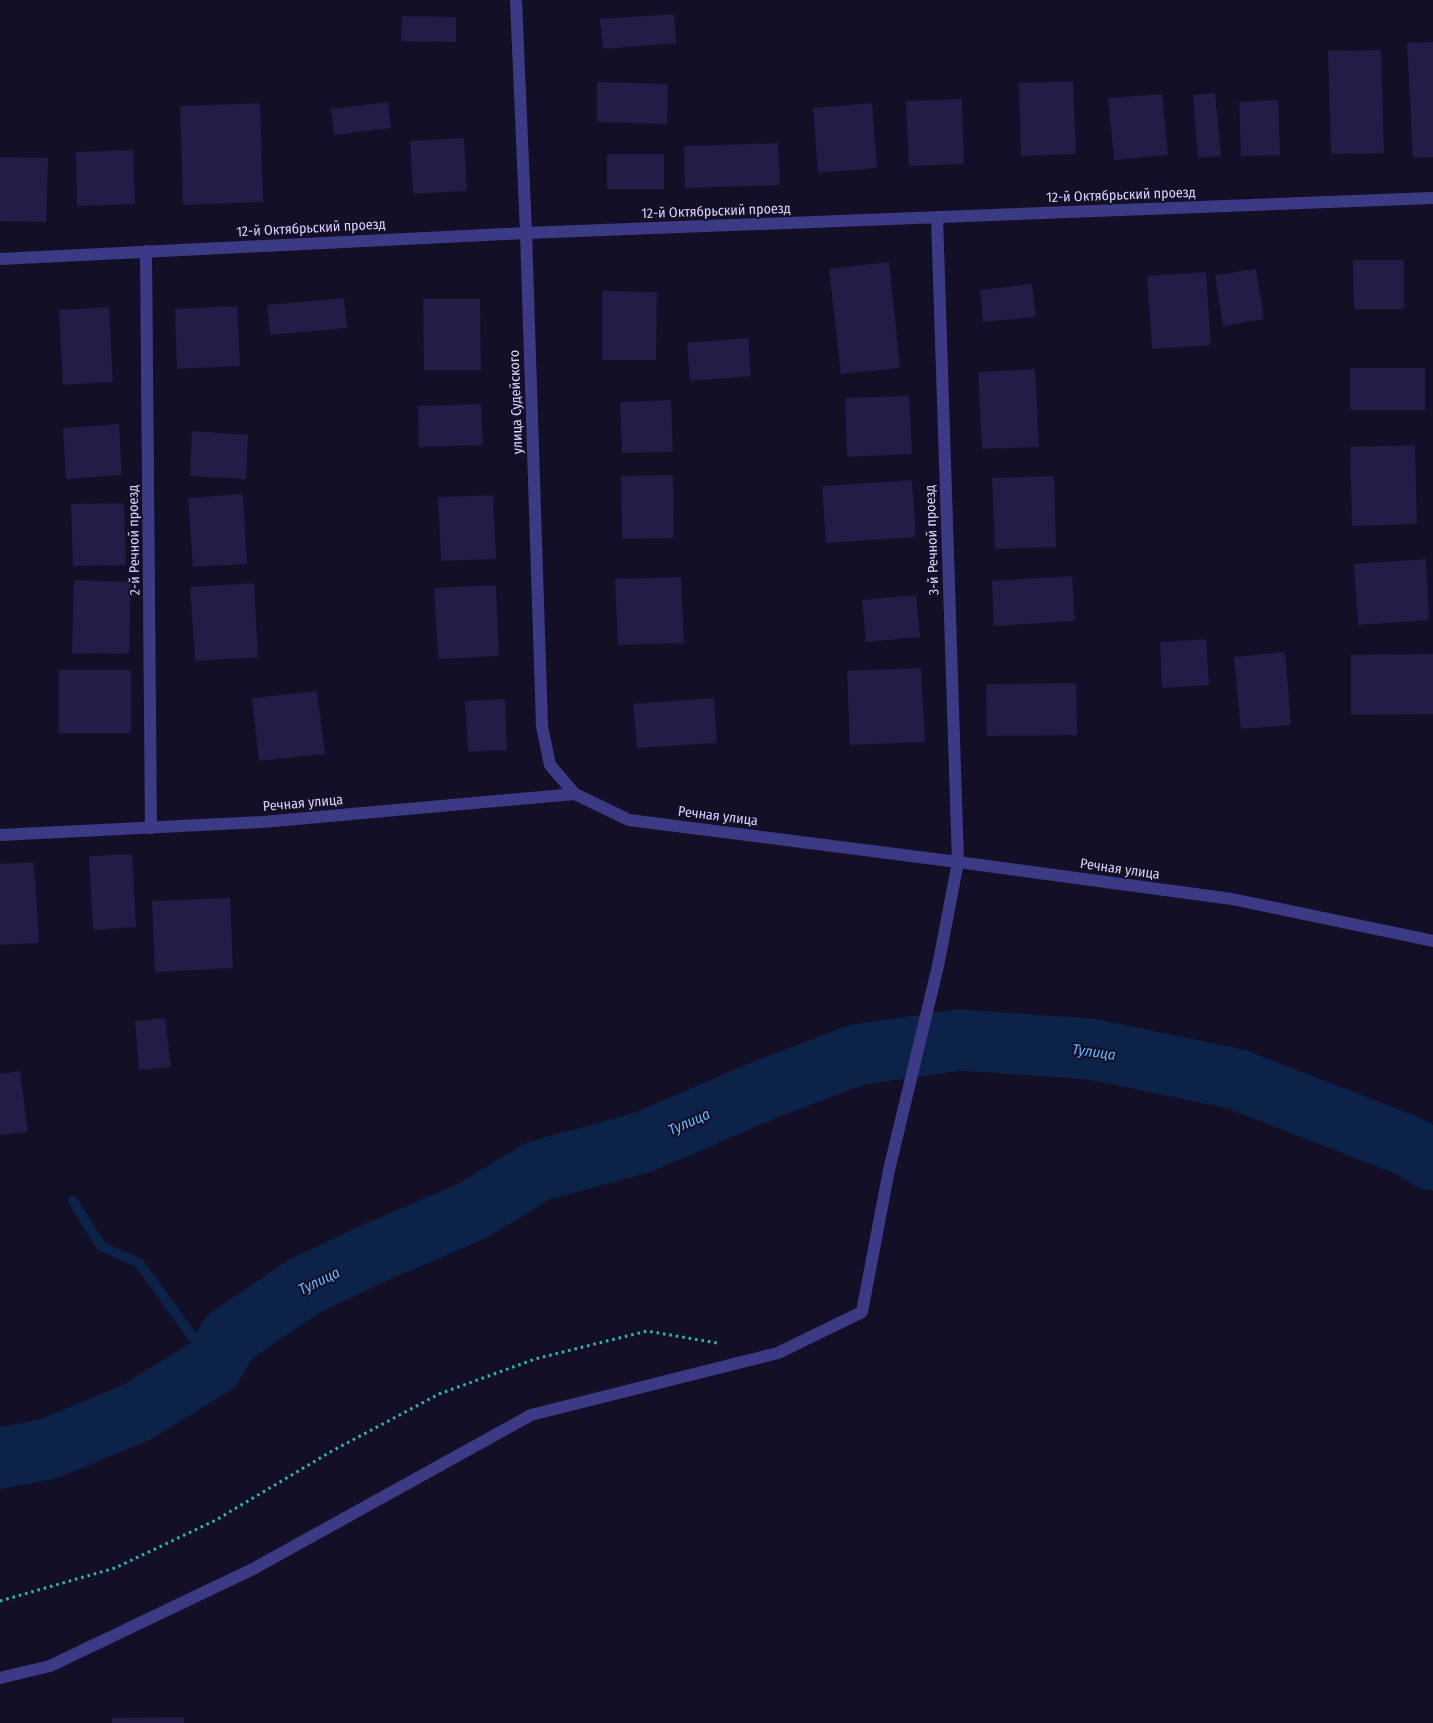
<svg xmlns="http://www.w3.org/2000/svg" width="1433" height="1723" viewBox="0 0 1433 1723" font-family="'Fira Sans Condensed',sans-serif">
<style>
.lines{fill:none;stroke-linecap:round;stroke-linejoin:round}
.stream{stroke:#0c2248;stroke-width:10}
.river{stroke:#0c2248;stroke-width:61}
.building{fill:#241b47}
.path{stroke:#2fb8b0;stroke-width:3;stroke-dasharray:2.5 4;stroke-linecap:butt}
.service{stroke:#3d3a85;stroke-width:12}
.minor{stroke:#3d3a85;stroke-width:12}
.tertiary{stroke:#3d3a85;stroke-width:12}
.labels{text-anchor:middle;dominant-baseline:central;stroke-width:4;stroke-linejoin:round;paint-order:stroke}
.street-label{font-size:14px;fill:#d9d4ff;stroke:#130f26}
.water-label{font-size:15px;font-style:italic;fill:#62b6ff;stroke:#130f26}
</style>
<rect width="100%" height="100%" fill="#130f26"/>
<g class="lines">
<!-- stream -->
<path class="stream" d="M73,1201L101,1246L139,1263L213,1365"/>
<!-- river -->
<path class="river" d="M0,1458L48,1449L137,1412L213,1365L229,1337L303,1287L365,1257L470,1212L538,1171L644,1142L759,1092L856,1055L959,1040L1091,1049L1236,1079L1406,1145L1433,1160"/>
</g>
<!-- building -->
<g class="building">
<path d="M674,14L676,43L603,49L600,19Z"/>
<path d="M402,16L456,17V42L401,41Z"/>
<path d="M1433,42V157L1413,158L1407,43Z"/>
<path d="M1381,50L1384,153L1331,154L1328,51Z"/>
<path d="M1073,81L1076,154L1021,156L1019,83Z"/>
<path d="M597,82L668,84L667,124L597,122Z"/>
<path d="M1215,93L1221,156L1198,158L1193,95Z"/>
<path d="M1162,94L1168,155L1114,160L1108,98Z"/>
<path d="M962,99L964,164L909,166L906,101Z"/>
<path d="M1278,100L1280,155L1241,156L1239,102Z"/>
<path d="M388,102L391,128L334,135L331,109Z"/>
<path d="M260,103L263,202L183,205L180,106Z"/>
<path d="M872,103L877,168L818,173L813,108Z"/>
<path d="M464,138L467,191L413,194L410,141Z"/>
<path d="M778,143L780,185L685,188L684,146Z"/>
<path d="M133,150L135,204L77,206L76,152Z"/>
<rect x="607" y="154" width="57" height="35"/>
<path d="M0,157L48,158L46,222L0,221Z"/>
<path d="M1353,260H1404V309H1354Z"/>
<path d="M889,262L900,368L841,374L829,269Z"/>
<path d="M1256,269L1264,319L1223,326L1215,275Z"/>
<path d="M1206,272L1211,345L1152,349L1147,276Z"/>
<path d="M1032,284L1036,317L983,322L980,290Z"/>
<path d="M602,291L657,292L656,360H602Z"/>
<path d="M344,298L347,328L270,335L267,305Z"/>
<path d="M423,299H480L481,370H424Z"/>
<path d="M237,306L240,366L177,369L175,309Z"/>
<path d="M109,307L113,382L63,385L59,310Z"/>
<path d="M748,338L751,376L690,381L687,343Z"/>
<rect x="1350" y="368" width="75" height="42"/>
<path d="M1035,369L1039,447L982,449L978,372Z"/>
<path d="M909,396L912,454L847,457L845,398Z"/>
<path d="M671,400L673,452L622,453L620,402Z"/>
<path d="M481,404L483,445L419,447L418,406Z"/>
<path d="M119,424L122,475L66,479L63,428Z"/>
<path d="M192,431L248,435L246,479L190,476Z"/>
<path d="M1415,445L1417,524L1352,526L1350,447Z"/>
<path d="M673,475L674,538L622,539L621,476Z"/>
<path d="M1054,476L1056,547L995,549L992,478Z"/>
<path d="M912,480L916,537L826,543L822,486Z"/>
<path d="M243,494L247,564L193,567L188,498Z"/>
<path d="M493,495L496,559L441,561L438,497Z"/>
<path d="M124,503L126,565L73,566L71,504Z"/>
<path d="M1426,559L1429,620L1358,625L1354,564Z"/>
<path d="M1072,576L1075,621L994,626L992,581Z"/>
<path d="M681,577L684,643L618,645L615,579Z"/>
<path d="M74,580L131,582L129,654L72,653Z"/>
<path d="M254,583L258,657L195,661L190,587Z"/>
<path d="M496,585L499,656L438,659L434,588Z"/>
<path d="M916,595L920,637L866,642L862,600Z"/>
<path d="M1206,639L1209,685L1162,688L1160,642Z"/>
<path d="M1285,652L1291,725L1241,729L1234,657Z"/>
<path d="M1433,654V714L1351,715V655Z"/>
<path d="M921,668L925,742L850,745L847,671Z"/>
<rect x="59" y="670" width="72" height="63"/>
<path d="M1076,683L1077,735L987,736L986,684Z"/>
<path d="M317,691L325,754L259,761L252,698Z"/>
<path d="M714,698L717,743L637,748L633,704Z"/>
<path d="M505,699L507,750L468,752L465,701Z"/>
<path d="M132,854L136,927L93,930L89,856Z"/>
<path d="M34,862L39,943L0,945V864Z"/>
<path d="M230,898L233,968L155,972L152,901Z"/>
<path d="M165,1018L171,1067L139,1070L135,1021Z"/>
<path d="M20,1071L28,1132L0,1135V1074Z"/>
<path d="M184,1717V1723H112V1718Z"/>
</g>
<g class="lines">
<!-- path -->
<path class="path" d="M0,1601L115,1568L216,1520L332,1451L439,1394L535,1359L647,1331L717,1343"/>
<!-- service -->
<path class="service" d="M0,1678L50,1666L253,1569L531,1415L778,1353L862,1312L889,1170L938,966L958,862"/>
<!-- minor -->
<g class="minor">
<path d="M937,217L958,862"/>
<path d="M146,251L151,828"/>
<path d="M0,259L526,233L1433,198"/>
<path d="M0,835L263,822L575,794"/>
</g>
<!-- tertiary -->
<path class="tertiary" d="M516,0L526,233L542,726L550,765L575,794L629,820L958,862L1232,899L1433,941"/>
</g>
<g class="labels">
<!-- street labels -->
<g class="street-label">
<text transform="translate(1121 195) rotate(-2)">12-й Октябрьский проезд</text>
<text transform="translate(716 211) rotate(-2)">12-й Октябрьский проезд</text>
<text transform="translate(311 228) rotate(-3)">12-й Октябрьский проезд</text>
<text transform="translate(516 402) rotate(-92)">улица Судейского</text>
<text transform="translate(134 540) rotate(-91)">2-й Речной проезд</text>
<text transform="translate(932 540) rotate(-92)">3-й Речной проезд</text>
<text transform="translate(303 803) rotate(-5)">Речная улица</text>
<text transform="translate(718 816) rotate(7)">Речная улица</text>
<text transform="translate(1120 869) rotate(8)">Речная улица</text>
</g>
<!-- water labels -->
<g class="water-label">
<text transform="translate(1094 1052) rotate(8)">Тулица</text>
<text transform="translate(689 1122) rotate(-24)">Тулица</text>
<text transform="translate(319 1281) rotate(-26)">Тулица</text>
</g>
</g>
</svg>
